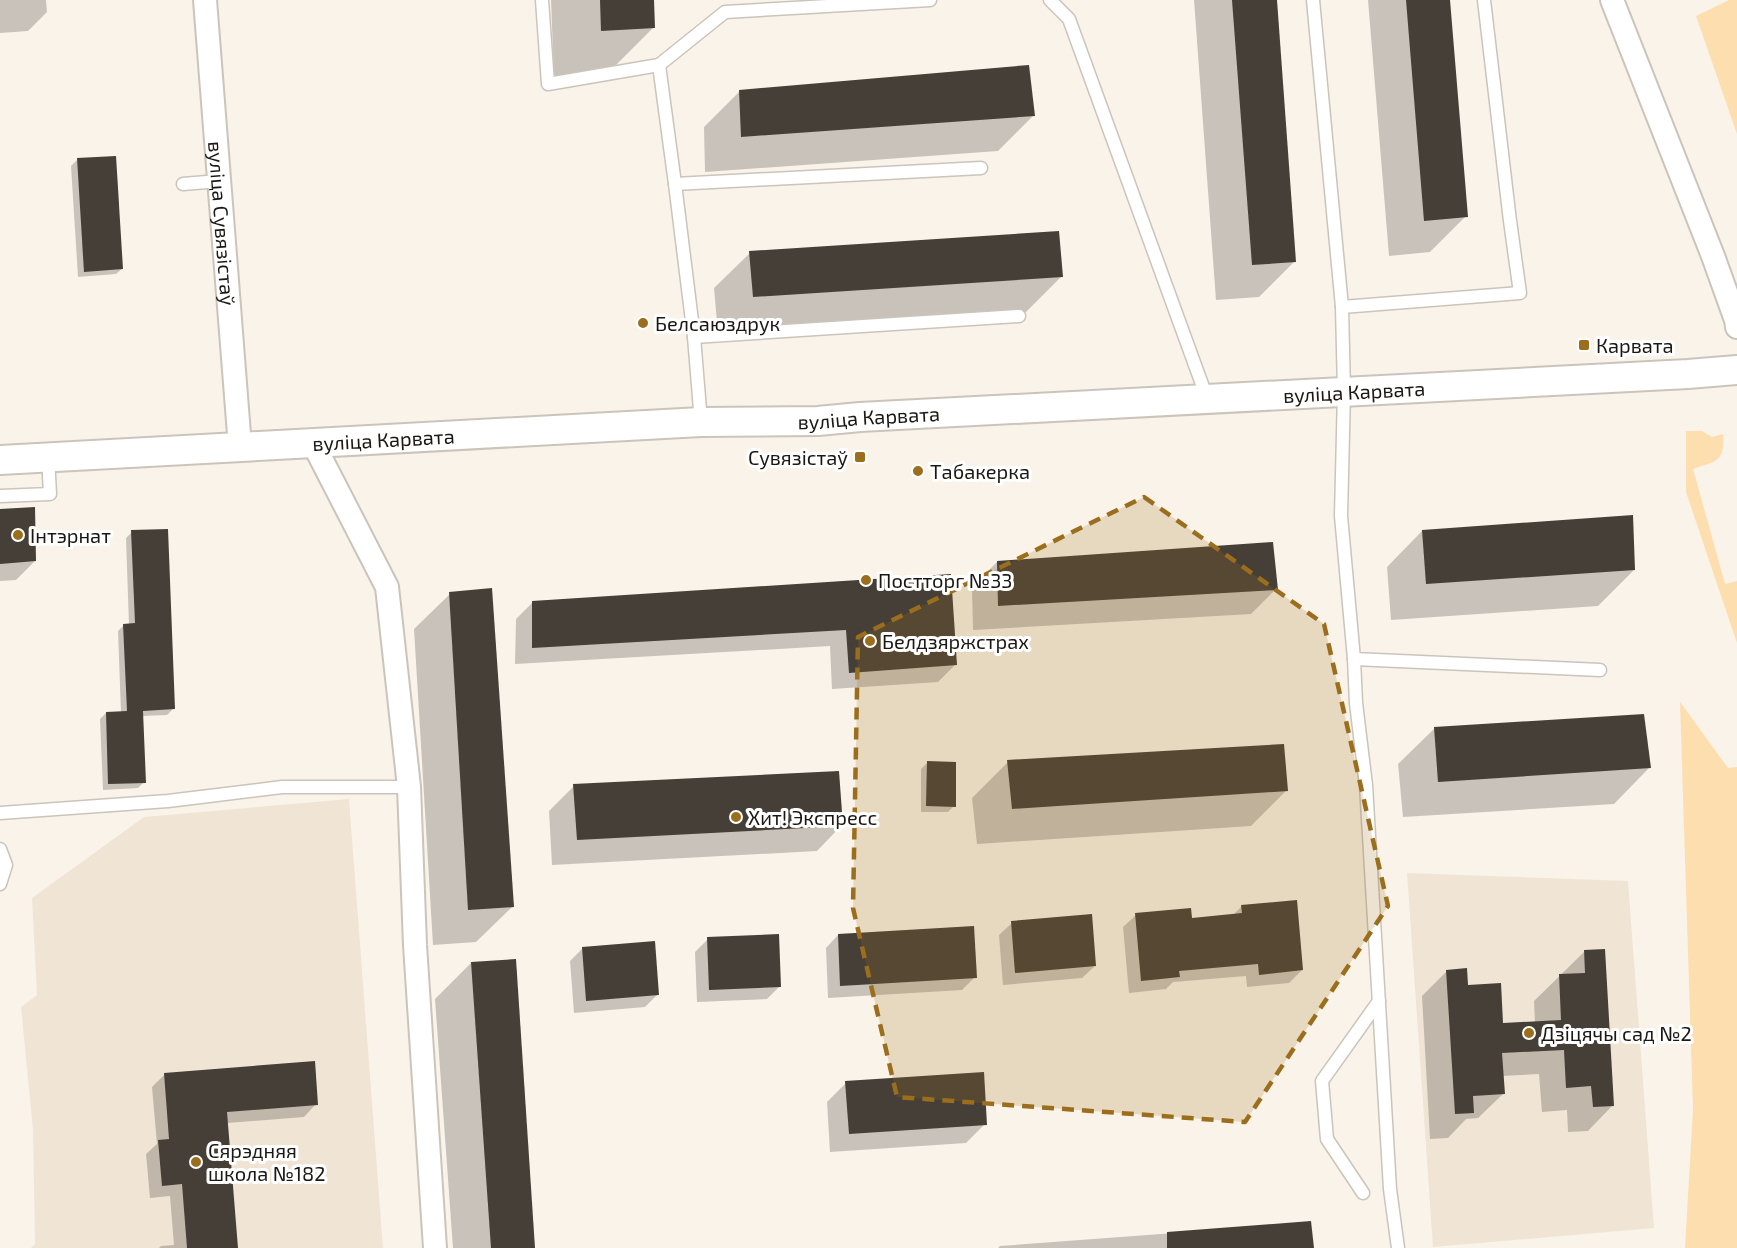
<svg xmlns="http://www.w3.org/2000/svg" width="1737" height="1248" viewBox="0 0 1737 1248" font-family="'Exo 2',sans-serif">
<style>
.built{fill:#f0e5d5}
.green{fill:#fddeaf}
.shadow{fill:#0003}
.building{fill:#453f37}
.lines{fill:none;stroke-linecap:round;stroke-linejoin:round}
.service-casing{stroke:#cbc4bb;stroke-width:15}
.minor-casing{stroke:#cbc4bb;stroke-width:26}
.tertiary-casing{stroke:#cbc4bb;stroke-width:32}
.service{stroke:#fff;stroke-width:12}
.minor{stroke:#fff;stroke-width:22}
.tertiary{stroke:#fff;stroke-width:28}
.marked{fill:#9a6e1d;fill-opacity:0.2;stroke:#9a6e1d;stroke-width:4.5;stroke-dasharray:12 8;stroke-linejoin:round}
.poi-dot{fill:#9a6e1d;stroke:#fff;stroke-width:2}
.labels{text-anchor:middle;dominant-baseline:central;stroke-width:6;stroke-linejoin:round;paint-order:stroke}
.street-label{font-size:20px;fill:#1a1814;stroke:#fff}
.poi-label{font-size:20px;fill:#1a1814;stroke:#fff;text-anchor:start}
</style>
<rect width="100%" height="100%" fill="#faf3e9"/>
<!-- built -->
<g class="built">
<path d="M349,799L383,1248H31L35,1244L33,1130L21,1007L37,995L32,898L144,817Z"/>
<path d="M1407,873L1628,881L1654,1228L1433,1247Z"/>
</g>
<!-- green -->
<g class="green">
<path d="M1729,0H1737V134L1696,16Z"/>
<path d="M1686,431H1702L1712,437L1723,434C1725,463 1716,461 1693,469L1725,584L1737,581V643L1686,492Z"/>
<path d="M1680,702L1728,768L1737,767V1248H1685L1693,1109Z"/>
</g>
<!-- shadow -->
<g class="shadow">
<path d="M0,0H46L47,12L28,31L0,33Z"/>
<path d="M551,0H652L653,28L605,76L554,78Z"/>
<path d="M1194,0H1275L1295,261L1259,297L1216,300Z"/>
<path d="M1368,0H1448L1466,216L1430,252L1389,256Z"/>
<path d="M740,91L1034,115L998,151L705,172L704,127Z"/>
<path d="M77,160L122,269L116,274L78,277L71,166Z"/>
<path d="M750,253L1062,276L1026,312L718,333L714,288Z"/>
<path d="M0,511L35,561L16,580L0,581Z"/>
<path d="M1422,531L1634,570L1598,606L1391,620L1387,567Z"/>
<path d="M132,532L173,709L167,715L142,716L144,782L138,788L103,790L100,719L106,713H121L118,631L124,625H129L126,538Z"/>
<path d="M997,562L1276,589L1251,614L973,630L972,587Z"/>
<path d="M949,576L955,665L938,682L832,689L830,646L515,664L516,619L533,602Z"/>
<path d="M450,594L512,907L476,942L433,945L414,629Z"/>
<path d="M1434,729L1649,768L1614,804L1403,817L1398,764Z"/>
<path d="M1008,762L1287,790L1251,826L977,844L972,798Z"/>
<path d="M927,763L954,806L948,812H921V769Z"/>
<path d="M574,786L842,825L817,851L552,865L549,811Z"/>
<path d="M1241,907L1302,970L1289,983L1247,987L1246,976L1173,982L1166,989L1129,993L1123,927L1136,915L1190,919L1232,916Z"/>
<path d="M1012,923L1095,966L1082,978L1003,985L999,935Z"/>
<path d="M838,935L975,977L962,990L828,998L826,948Z"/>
<path d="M708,939L780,986L767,999L697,1002L695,952Z"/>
<path d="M583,948L658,994L645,1007L574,1013L570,961Z"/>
<path d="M1584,952L1613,1105L1588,1131L1568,1132L1567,1110L1542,1112L1539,1074L1502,1076L1504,1093L1478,1118L1466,1119L1448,1138L1430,1139L1422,996L1447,971L1466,987L1502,1025L1535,1023L1534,1001Z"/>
<path d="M471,963L534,1248H453L435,999Z"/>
<path d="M165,1074L316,1104L304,1117L227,1123L236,1248H159L161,1246L174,1245L170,1196L150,1198L146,1154L157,1144L152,1087Z"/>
<path d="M846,1083L985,1124L966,1143L830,1152L827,1102Z"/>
<path d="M1310,1223L1313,1248H998L1000,1246Z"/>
</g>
<!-- building -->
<g class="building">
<path d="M600,0H654L655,28L601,31Z"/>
<path d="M1232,0H1277L1296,262L1252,265Z"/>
<path d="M1406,0H1450L1468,217L1424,221Z"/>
<path d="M1029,65L1035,116L741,137L739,90Z"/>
<path d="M116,156L123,269L84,272L77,158Z"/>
<path d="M1059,231L1063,277L753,297L749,251Z"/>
<path d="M35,507L36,561L0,564V509Z"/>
<path d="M1633,515L1635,570L1426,584L1422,530Z"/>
<path d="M168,529L175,709L143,711L146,783L108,784L106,712L127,711L123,624L135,623L131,530Z"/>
<path d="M1273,542L1278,590L998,606L997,561Z"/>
<path d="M951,574L957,665L849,673L846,630L532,648V601Z"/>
<path d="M492,588L514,907L468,910L449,592Z"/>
<path d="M1644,714L1651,768L1438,782L1434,727Z"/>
<path d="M1284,744L1288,791L1012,809L1007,760Z"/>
<path d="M927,761L956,762V807L926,806Z"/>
<path d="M839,771L843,826L577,840L573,784Z"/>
<path d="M1297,900L1303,970L1259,975L1258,964L1179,971L1180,977L1141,981L1135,913L1191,908L1192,918L1242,913L1241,905Z"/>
<path d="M1092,914L1096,966L1015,973L1011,921Z"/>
<path d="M974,926L977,978L840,986L838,934Z"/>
<path d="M779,934L781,987L709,990L707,937Z"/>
<path d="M655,941L659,995L586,1001L582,947Z"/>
<path d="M1605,949L1614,1106L1593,1107L1591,1086L1566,1088L1564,1050L1502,1053L1505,1094L1473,1096L1474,1113L1455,1114L1446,970L1467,968L1468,985L1501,983L1503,1023L1561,1020L1559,974L1585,973L1584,950Z"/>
<path d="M516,959L535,1248H491L471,962Z"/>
<path d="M315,1061L318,1105L227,1112L238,1248H187L182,1184L162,1186L158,1140L169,1139L164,1073Z"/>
<path d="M984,1072L987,1125L849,1134L845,1081Z"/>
<path d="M1311,1221L1314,1248H1167V1232Z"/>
</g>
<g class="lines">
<!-- service casing -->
<g class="service-casing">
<g id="service">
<path d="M542,0L548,84L659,65L725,12L930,0"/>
<path d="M1050,0L1069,19L1207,398"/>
<path d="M1313,0L1342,307L1344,392L1341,516L1354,659L1600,670"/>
<path d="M659,65L675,184L981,168"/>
<path d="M183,184L219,181"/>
<path d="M675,184L694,337L701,422"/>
<path d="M1342,307L1520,293L1510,221L1484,0"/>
<path d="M694,337L1019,316"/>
<path d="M0,496L50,494L48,457"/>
<path d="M1354,659L1356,703L1366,785L1390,1189L1398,1248"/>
<path d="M0,813L168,801L282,787H409"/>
<path d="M0,849L6,865L0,884"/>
<path d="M1363,1193L1327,1139L1322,1081L1379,1001"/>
</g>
</g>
<!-- minor casing -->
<g class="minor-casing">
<g id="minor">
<path id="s1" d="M205,0L240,447"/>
<path d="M1612,0L1713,256L1736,320L1737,327"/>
<path d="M313,443L387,587L409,787L415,945L435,1248"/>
</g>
</g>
<!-- tertiary casing -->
<g class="tertiary-casing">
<g id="tertiary">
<path id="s2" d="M0,460L701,422L818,421L860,417L1688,374L1737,370"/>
</g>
</g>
<!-- service -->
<use href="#service" class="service"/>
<!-- minor -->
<use href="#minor" class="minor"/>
<!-- tertiary -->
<use href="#tertiary" class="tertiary"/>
</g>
<!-- marked area -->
<path class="marked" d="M1144,497L1324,624L1388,906L1245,1122L897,1097L853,908L858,637Z"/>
<!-- markers -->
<g class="poi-dot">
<circle cx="643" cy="323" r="6"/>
<rect x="1578" y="339" width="12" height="12" rx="3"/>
<rect x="854" y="451" width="12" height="12" rx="3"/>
<circle cx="918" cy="471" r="6"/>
<circle cx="18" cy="535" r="6"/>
<circle cx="866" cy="580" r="6"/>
<circle cx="870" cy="641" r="6"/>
<circle cx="736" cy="817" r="6"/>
<circle cx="1529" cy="1033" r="6"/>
<circle cx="196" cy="1162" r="6"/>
</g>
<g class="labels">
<!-- street labels -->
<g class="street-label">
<text stroke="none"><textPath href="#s1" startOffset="224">вуліца Сувязістаў</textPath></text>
<text stroke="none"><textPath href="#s2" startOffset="1356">вуліца Карвата</textPath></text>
<text stroke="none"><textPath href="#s2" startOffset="870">вуліца Карвата</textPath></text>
<text stroke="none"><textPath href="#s2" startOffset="384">вуліца Карвата</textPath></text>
</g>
<!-- poi labels -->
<g class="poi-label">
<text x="655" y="323">Белсаюздрук</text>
<text x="1596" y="345">Карвата</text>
<text x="848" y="457" text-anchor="end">Сувязістаў</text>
<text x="930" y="471">Табакерка</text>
<text x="30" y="535">Інтэрнат</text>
<text x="878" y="580">Постторг №33</text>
<text x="882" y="641">Белдзяржстрах</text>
<text x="748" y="817">Хит! Экспресс</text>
<text x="1541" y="1033">Дзіцячы сад №2</text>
<text x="208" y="1150">Сярэдняя<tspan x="208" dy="23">школа №182</tspan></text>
</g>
</g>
</svg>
